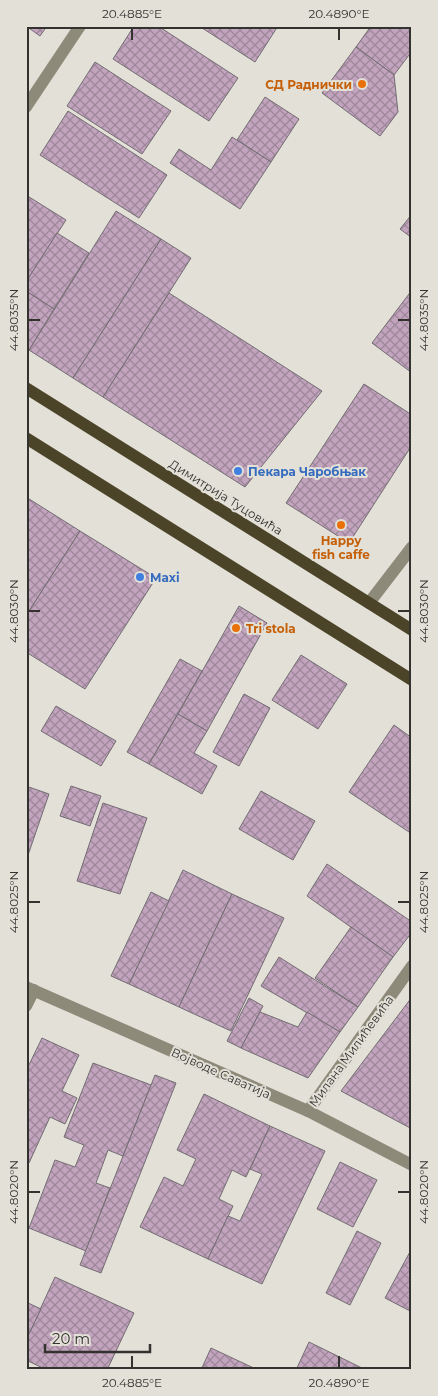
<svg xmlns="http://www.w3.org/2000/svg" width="438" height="1396" viewBox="0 0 438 1396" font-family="Montserrat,sans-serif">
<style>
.building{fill:url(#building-cross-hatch);stroke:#736d72}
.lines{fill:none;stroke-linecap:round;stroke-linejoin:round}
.minor{stroke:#8e8a7a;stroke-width:12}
.major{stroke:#4c4429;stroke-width:12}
.ticks{fill:none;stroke:#33322f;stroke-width:2}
.food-dot{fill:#e8710a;stroke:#e3e0d8;stroke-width:2}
.shop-dot{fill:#3f7fe0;stroke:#e3e0d8;stroke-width:2}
.labels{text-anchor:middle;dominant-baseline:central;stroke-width:4;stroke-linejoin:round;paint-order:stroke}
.food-label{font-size:12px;font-weight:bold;fill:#c56008;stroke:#e3e0d8;text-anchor:end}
.shop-label{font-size:12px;font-weight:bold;fill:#366cbe;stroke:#e3e0d8;text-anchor:start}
.street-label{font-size:12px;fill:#33322f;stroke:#e3e0d8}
.neatline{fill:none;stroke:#33322f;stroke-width:2}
.ticks-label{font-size:12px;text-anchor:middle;fill:#33322f}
</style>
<defs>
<pattern id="building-cross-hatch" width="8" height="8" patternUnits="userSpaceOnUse" patternTransform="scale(1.25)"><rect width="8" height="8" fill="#c2a4be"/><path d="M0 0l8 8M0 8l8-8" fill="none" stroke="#9e869b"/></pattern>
</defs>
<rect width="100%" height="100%" fill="#e3e0d8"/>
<!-- building -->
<g class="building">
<path d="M26,26H47L40,36Z"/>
<path d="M134,26H158L238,78L209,121L113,59Z"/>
<path d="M199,26H278L255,62Z"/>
<path d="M371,26H412V51L394,75L356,47Z"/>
<path d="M356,47L394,75L398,112L380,136L322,93Z"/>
<path d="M95,62L171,111L142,154L67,106Z"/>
<path d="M265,97L299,119L271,162L237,140Z"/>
<path d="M68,111L167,175L139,218L40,155Z"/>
<path d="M232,137L271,162L240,209L170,163L179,149L211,170Z"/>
<path d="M26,195L66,220L26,282Z"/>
<path d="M116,211L161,239L73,378L29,350Z"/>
<path d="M412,214V238L400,229Z"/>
<path d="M57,233L89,253L54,309L26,291V282Z"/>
<path d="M161,239L191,258L103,397L73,378Z"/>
<path d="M412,290V373L372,343Z"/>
<path d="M26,291L54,309L29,350L26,349Z"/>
<path d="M169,293L322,391L245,487L103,397Z"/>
<path d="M364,384L412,415V445L349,543L286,503Z"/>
<path d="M26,497L80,531L26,616Z"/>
<path d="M80,531L156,578L85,689L26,652V616Z"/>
<path d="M239,606L267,623L207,731L178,714Z"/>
<path d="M301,655L347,684L318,729L272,700Z"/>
<path d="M180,659L202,671L149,764L127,752Z"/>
<path d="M244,694L270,708L239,766L213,752Z"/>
<path d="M56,706L116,741L101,766L41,731Z"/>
<path d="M178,714L207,731L194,753L217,766L202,794L149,764Z"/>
<path d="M394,725L412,738V834L349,792Z"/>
<path d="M26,786L49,794L26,861Z"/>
<path d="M71,786L101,796L90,826L60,816Z"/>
<path d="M261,791L315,821L293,860L239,829Z"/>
<path d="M103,803L147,818L120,894L77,881Z"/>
<path d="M327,864L412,922V932L393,957L307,896Z"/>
<path d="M183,870L232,894L179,1007L129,984Z"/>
<path d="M151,892L169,901L129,984L111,976Z"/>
<path d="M232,894L284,918L231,1031L179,1007Z"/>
<path d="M351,927L393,957L358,1007L315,978Z"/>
<path d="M279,957L358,1007L340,1032L261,986Z"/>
<path d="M412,997V1129L341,1091Z"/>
<path d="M249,998L263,1006L241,1048L227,1041Z"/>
<path d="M260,1012L298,1027L307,1012L340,1032L308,1078L241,1048Z"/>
<path d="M42,1038L79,1055L62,1091L77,1098L65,1124L50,1117L29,1163L26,1162V1071Z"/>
<path d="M93,1063L151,1085L123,1156L108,1150L96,1183L110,1188L86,1251L29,1228L55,1160L75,1167L84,1145L64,1137Z"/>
<path d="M155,1075L176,1083L101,1273L80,1265Z"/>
<path d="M204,1094L270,1126L246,1177L232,1170L219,1199L233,1206L208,1259L140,1227L164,1177L183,1186L196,1159L177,1150Z"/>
<path d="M270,1126L325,1151L262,1284L208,1259L228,1216L240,1221L262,1174L250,1169Z"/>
<path d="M340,1162L377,1180L353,1227L317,1209Z"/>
<path d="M357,1231L381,1243L350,1305L326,1293Z"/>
<path d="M412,1248V1312L385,1298Z"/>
<path d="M55,1277L134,1313L107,1370H47L26,1360V1340Z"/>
<path d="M26,1302L41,1309L26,1340Z"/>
<path d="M309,1342L364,1369L363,1370H296Z"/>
<path d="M211,1348L258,1370H201Z"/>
</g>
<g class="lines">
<!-- minor -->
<g class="minor">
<path d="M26,107L80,26"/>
<path d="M369,603L412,547"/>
<path d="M26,987L308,1111L412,1165"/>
<path d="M26,1006L34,990"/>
<path d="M308,1111L412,966"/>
</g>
<!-- major -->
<g class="major">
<path d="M26,388L412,630"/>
<path d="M26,438L412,680"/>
</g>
</g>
<!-- ticks -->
<path class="ticks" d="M132,28V40M339,28V40M28,320H40M398,320H410M28,611H40M398,611H410M28,902H40M398,902H410M28,1192H40M398,1192H410M132,1356V1368M339,1356V1368"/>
<!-- markers -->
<g class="food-dot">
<circle cx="362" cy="84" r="5"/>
<circle cx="341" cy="525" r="5"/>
<circle cx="236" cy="628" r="5"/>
</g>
<g class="shop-dot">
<circle cx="238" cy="471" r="5"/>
<circle cx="140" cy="577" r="5"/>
</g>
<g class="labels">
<!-- food labels -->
<g class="food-label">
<text x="352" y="84">СД Раднички</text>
<text x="341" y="540" text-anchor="middle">Happy<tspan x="341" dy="14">fish caffe</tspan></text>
<text x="246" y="628" text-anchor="start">Tri stola</text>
</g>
<!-- shop labels -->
<g class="shop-label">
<text x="248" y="471">Пекара Чаробњак</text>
<text x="150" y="577">Maxi</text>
</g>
<!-- street labels -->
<g class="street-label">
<text transform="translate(226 497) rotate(32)">Димитрија Туцовића</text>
<text transform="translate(351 1051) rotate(-54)">Милана Милићевића</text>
<text transform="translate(221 1073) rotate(24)">Војводе Саватија</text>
</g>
</g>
<!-- border -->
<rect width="438" height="1396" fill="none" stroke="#e3e0d8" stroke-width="55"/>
<!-- scale -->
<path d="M45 1344v8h105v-8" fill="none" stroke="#33322f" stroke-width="2.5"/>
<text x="52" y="1344" font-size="15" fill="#33322f" stroke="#e3e0d8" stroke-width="4" paint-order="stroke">20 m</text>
<rect x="28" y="28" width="382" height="1340" class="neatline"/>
<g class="ticks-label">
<text x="132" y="18">20.4885°E</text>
<text x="339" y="18">20.4890°E</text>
<text transform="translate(14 320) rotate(-90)" y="4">44.8035°N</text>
<text transform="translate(424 320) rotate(-90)" y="4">44.8035°N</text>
<text transform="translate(14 611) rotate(-90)" y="4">44.8030°N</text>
<text transform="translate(424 611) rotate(-90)" y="4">44.8030°N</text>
<text transform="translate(14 902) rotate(-90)" y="4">44.8025°N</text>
<text transform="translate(424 902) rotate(-90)" y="4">44.8025°N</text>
<text transform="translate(14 1192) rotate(-90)" y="4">44.8020°N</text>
<text transform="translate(424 1192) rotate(-90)" y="4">44.8020°N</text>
<text x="132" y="1387">20.4885°E</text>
<text x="339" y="1387">20.4890°E</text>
</g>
</svg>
